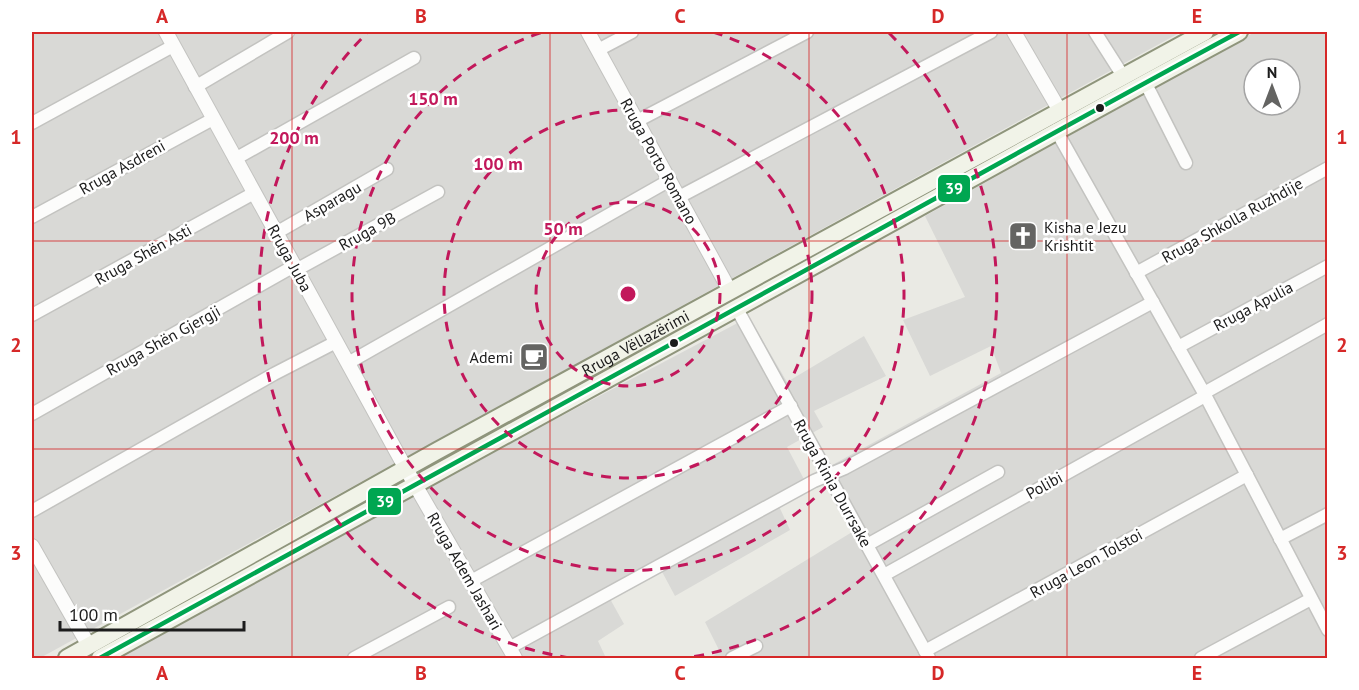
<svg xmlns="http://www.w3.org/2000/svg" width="1359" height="690" viewBox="0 0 1359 690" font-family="'PT Sans',sans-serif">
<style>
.residential{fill:#d9d9d6;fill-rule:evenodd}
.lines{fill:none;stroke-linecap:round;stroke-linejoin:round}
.minor-casing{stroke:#c3c3c0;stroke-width:15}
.tertiary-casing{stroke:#c3c3c0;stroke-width:16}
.secondary-casing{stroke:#8f957c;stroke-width:20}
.minor{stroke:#fcfcfb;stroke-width:12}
.tertiary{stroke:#fcfcfb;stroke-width:14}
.secondary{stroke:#f1f3e8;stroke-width:16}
.bus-1-casing{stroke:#fff;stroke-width:9}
.bus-1{stroke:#00a651;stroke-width:4.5}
.grid{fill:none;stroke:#d62828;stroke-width:1.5;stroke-opacity:0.55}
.ring{fill:none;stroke:#c2185b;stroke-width:3;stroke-dasharray:10 8}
.bus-dot{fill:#1c1c1c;stroke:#fff;stroke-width:2}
.labels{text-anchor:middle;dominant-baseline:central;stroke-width:5;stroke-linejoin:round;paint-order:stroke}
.street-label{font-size:16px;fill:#1c1c1c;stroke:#fff}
.poi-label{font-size:16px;fill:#1c1c1c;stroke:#fff;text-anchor:start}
.centre{fill:#c2185b;stroke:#fff;stroke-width:3}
.ring-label{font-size:18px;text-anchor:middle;font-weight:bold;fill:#c2185b;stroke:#fff;stroke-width:5;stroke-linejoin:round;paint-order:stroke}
.line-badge{stroke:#fff;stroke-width:2}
.badge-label{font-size:16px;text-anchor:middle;font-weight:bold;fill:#fff}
.neatline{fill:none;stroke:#d62828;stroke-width:2}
.grid-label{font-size:20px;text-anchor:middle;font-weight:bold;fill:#d62828}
</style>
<rect width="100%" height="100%" fill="#eaeae4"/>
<!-- residential -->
<g class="residential">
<path d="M32,32H1181L40,658H32Z"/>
<path d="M1255,32H1327V658H709L720,652L705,622L857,529L823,470L1001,373L991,346L930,376L903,320L965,297L925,216ZM1254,69H1290V105H1254Z"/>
<path d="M749,317L787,382L864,336L886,376L814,411L823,427L787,447L807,485L777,502L790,530L675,596L660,568L609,597L624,624L598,641L606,658H119L423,489Z"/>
</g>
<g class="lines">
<!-- minor casing -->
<g class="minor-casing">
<g id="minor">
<path d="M1095,32L1123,76"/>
<path d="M598,50L632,32"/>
<path d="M1145,82L1186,163"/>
<path d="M195,87L288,32"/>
<path d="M637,121L807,32"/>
<path d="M32,123L173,46"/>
<path d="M1056,130L1204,393L1328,630"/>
<path d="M235,159L414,58"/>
<path d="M679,197L991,32"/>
<path d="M32,217L213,119"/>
<path d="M276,233L387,169"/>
<path d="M296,270L438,192"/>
<path d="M1136,273L1328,168"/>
<path d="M737,309L929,658"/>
<path d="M32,315L254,193"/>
<path d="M1178,347L1328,266"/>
<path d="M348,363L670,180"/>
<path d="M1204,393L1328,324"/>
<path d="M32,414L294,266"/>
<path d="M32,511L274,374L336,342"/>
<path d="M1280,539L1328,514"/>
<path d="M867,545L998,472"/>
<path d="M884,575L1205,396"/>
<path d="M471,581L791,406"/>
<path d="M509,648L814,481L845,468L1153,302"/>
<path d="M925,651L1247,475"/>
<path d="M354,658L449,607"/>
<path d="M732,658L756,646"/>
<path d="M1201,658L1311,599"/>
</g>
</g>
<!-- tertiary casing -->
<g class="tertiary-casing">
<g id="tertiary">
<path d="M166,32L406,469L515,658"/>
<path d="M588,32L730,291"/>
<path d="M1014,32L1060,111"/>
<path d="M32,546L89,646"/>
</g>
</g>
<!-- secondary casing -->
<g class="secondary-casing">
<g id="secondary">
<path id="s1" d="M67,658L437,451L1205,32"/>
<path d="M100,658C311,541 524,426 735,309C903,217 1070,123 1239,32"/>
</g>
</g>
<!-- minor -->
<use href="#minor" class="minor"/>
<!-- tertiary -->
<use href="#tertiary" class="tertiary"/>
<!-- secondary -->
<use href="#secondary" class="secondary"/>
<!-- bus-1 casing -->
<g class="bus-1-casing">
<path id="bus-1" d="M100,658C311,541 524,426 735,309C903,217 1070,123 1239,32"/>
</g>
<!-- bus-1 -->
<use href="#bus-1" class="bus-1"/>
</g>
<!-- grid -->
<path class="grid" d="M292,32V658M550,32V658M809,32V658M1067,32V658M32,241H1328M32,449H1328"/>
<!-- distance rings -->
<g class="ring">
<circle cx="628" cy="294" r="92"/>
<circle cx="628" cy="294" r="184"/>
<path d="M713 32A276 276 0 1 1 543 32"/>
<path d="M570 658A369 369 0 0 1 367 33M889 33A369 369 0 0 1 686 658"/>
</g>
<!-- icons -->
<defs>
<g id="church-square" transform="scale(1.5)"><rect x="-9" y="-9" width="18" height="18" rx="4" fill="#646462" stroke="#fff"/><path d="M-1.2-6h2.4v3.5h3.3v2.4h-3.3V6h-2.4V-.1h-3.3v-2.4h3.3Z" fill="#fff"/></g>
<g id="cafe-square" transform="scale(1.5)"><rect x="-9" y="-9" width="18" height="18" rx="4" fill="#646462" stroke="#fff"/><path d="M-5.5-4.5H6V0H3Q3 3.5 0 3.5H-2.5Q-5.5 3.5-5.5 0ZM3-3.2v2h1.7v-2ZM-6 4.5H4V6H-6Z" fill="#fff"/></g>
</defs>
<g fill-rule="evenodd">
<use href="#church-square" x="1023" y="236"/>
<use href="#cafe-square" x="534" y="357"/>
</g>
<!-- markers -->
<g class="bus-dot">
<circle cx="1100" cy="108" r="5"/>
<circle cx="674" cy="343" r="5"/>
</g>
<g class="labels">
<!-- street labels -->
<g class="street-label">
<text transform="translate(659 161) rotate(61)">Rruga Porto Romano</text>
<text transform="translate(122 167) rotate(-29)">Rruga Asdreni</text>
<text transform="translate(332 201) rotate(-30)">Asparagu</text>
<text transform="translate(1232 220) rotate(-29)">Rruga Shkolla Ruzhdije</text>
<text transform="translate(367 231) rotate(-29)">Rruga 9B</text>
<text transform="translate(143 254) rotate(-29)">Rruga Shën Asti</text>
<text transform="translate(290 258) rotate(61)">Rruga Juba</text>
<text transform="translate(1253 306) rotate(-28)">Rruga Apulia</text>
<text transform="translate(163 340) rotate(-29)">Rruga Shën Gjergji</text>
<text stroke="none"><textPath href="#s1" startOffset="650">Rruga Vëllazërimi</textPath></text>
<text transform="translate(833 483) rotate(61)">Rruga Rinia Durrsake</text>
<text transform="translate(1044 485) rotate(-29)">Polibi</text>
<text transform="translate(1086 563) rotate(-29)">Rruga Leon Tolstoi</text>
<text transform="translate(465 571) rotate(60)">Rruga Adem Jashari</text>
</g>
<!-- poi labels -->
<g class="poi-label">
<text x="1044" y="227">Kisha e Jezu<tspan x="1044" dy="18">Krishtit</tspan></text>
<text x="513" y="357" text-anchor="end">Ademi</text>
</g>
</g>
<circle cx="628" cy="294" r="9" class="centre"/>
<g class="ring-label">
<text x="433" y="105">150 m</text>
<text x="294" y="144">200 m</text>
<text x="498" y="170">100 m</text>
<text x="563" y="235">50 m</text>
</g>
<g class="line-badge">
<rect x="937" y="174" width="34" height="29" rx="6" fill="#00a651"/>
<rect x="367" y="487" width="35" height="29" rx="6" fill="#00a651"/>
</g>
<g class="badge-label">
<text x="954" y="194">39</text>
<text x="385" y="507">39</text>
</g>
<!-- border -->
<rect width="1359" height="690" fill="none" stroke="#ffffff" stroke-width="66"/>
<!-- north arrow -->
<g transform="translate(1272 87)"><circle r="28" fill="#ffffff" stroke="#a4a4a4" stroke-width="1.5"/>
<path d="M0-4.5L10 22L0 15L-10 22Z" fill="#646462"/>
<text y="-9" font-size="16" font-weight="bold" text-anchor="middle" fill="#1c1c1c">N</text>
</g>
<!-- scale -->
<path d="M60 621v9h184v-9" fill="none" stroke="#1c1c1c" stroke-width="3"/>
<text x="69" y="621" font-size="18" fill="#1c1c1c" stroke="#ffffff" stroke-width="4.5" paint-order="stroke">100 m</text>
<rect x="33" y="33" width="1293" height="624" class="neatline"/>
<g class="grid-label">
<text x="162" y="23">A</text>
<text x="421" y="23">B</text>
<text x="680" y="23">C</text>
<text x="938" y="23">D</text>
<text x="1197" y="23">E</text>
<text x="16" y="144">1</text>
<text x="1342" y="144">1</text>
<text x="16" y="352">2</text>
<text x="1342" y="352">2</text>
<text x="16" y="560">3</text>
<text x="1342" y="560">3</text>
<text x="162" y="680">A</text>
<text x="421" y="680">B</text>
<text x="680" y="680">C</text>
<text x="938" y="680">D</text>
<text x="1197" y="680">E</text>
</g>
</svg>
